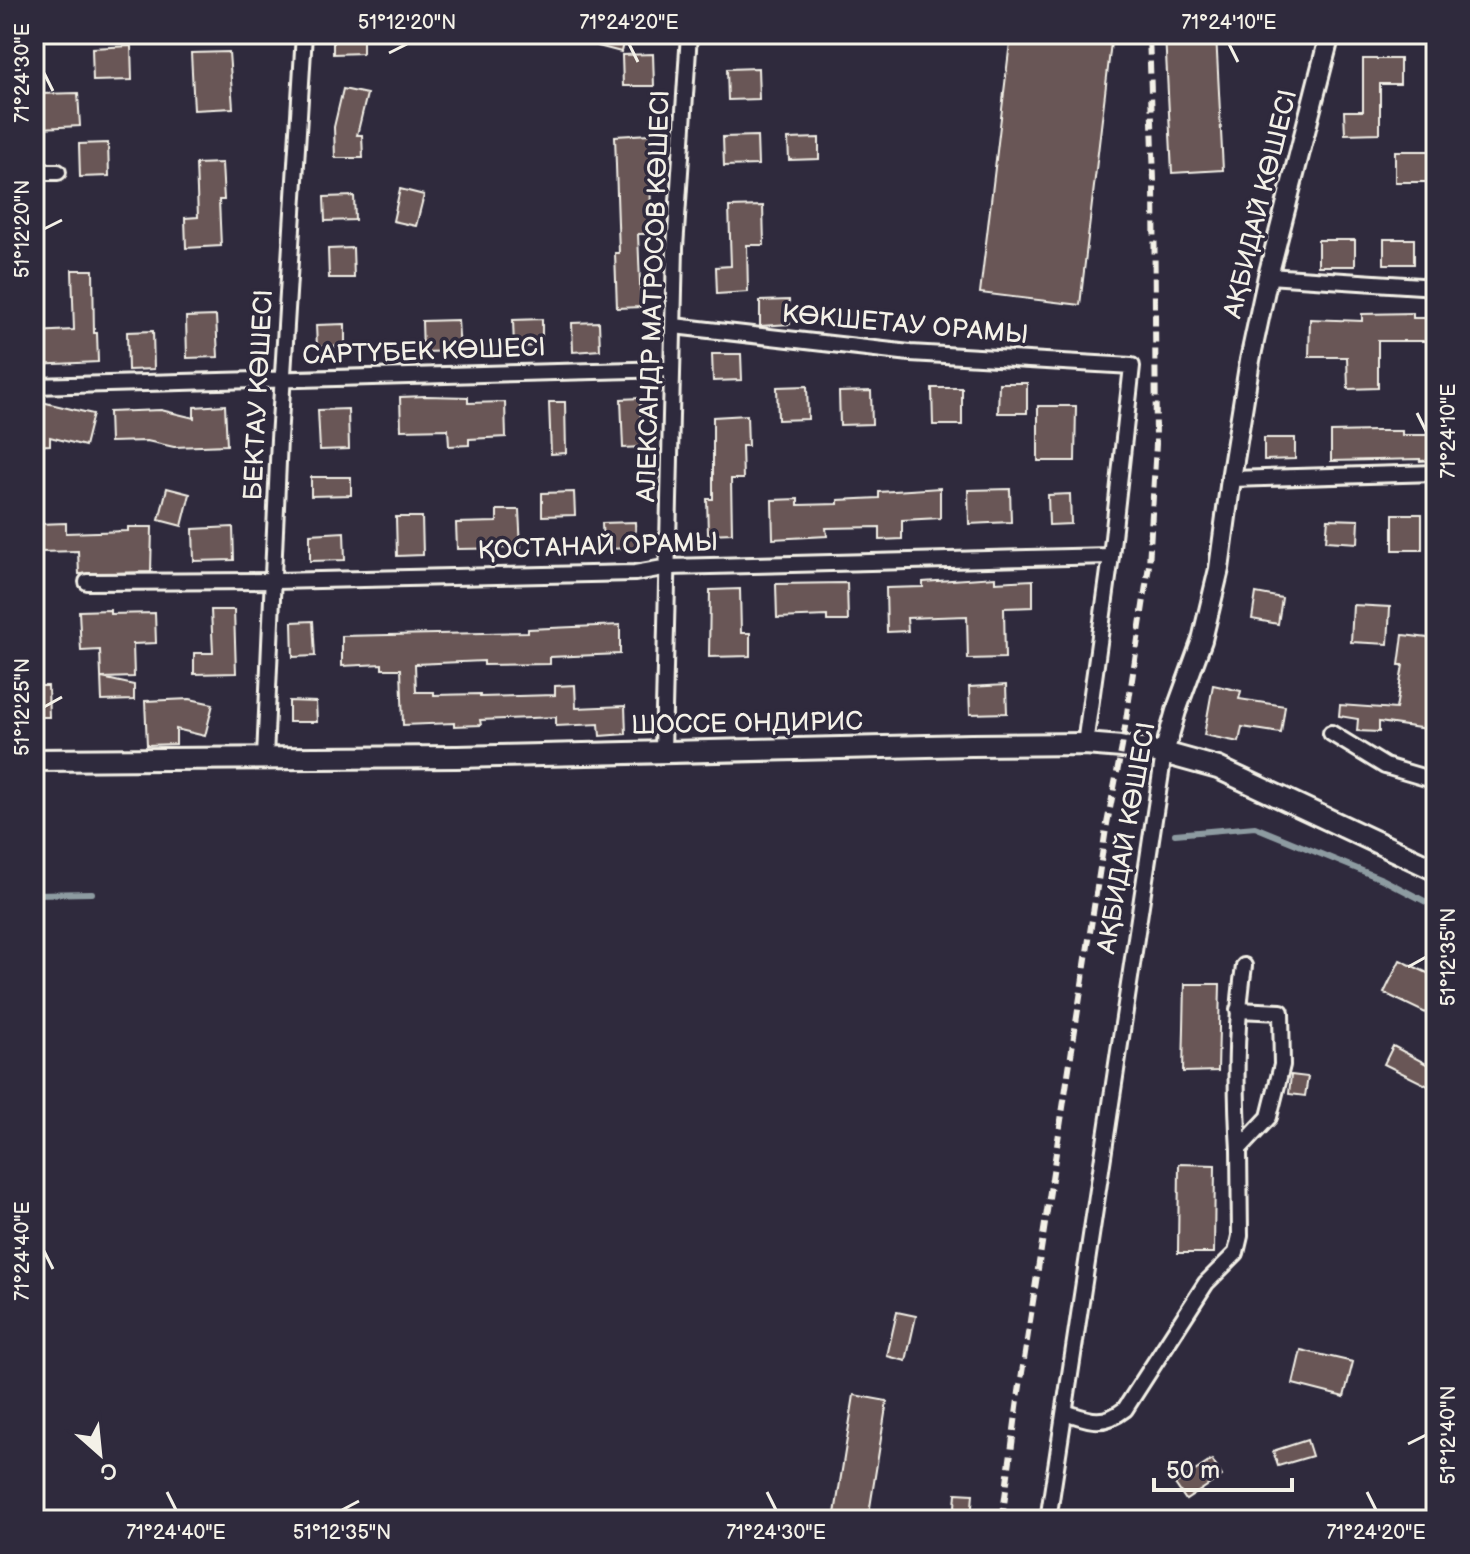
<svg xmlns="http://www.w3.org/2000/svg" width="1470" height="1554" viewBox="0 0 1470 1554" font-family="'Balsamiq Sans',sans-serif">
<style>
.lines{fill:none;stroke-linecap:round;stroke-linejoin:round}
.stream{stroke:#8d9ba1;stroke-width:6}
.building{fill:#695656;stroke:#f4f1e8;stroke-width:2}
.minor-casing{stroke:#f4f1e8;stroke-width:20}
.tertiary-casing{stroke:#f4f1e8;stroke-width:24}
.secondary-casing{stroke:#f4f1e8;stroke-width:26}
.minor{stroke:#2f2a3d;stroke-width:14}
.tertiary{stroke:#2f2a3d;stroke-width:18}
.secondary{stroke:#2f2a3d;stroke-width:20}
.rail{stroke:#f4f1e8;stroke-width:6;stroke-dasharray:12 6;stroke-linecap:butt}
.ticks{fill:none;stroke:#f4f1e8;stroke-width:3}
.labels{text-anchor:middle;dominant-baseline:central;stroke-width:7;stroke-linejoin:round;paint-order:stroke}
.street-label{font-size:26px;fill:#f4f1e8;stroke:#2f2a3d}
.neatline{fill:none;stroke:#f4f1e8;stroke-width:3}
.ticks-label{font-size:20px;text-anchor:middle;fill:#f4f1e8}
</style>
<rect width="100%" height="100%" fill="#2f2a3d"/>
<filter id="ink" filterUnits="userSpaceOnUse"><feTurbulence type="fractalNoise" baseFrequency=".0125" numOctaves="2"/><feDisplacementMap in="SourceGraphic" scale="16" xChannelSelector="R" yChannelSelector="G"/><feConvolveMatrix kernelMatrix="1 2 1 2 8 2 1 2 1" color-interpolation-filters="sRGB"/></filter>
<g filter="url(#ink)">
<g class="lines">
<!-- stream -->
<g class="stream">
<path d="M1175,834L1255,827L1382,879L1436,907"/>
<path d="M34,894L92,893"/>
</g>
</g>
<!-- building -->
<g class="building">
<path d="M601,34H625L621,52L598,46Z"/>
<path d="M1011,34H1112L1080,305L980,293Z"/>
<path d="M1165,34H1216L1223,170L1172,173Z"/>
<path d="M363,35V53L333,54V36Z"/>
<path d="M131,46L132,80L93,81L92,48Z"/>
<path d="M229,52L233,108L194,110L191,53Z"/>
<path d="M653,54L654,86H623L622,55Z"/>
<path d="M1363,59H1400V84H1380V133L1345,134L1344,111H1363Z"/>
<path d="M758,68L759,99L728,100L727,69Z"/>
<path d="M343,89L367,94L357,135H362L363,158H335L334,127Z"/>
<path d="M78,93L80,126L41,128L39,94Z"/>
<path d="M650,134L651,234H638L641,307L617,308L615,253H619L615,136Z"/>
<path d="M757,136L758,165L724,166L723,137Z"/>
<path d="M819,138V159L789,160L788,139Z"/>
<path d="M108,143L109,176L80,177L79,144Z"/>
<rect x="1395" y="151" width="41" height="31"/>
<path d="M222,163L224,200H219L221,246L186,248L185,218L198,217L196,164Z"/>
<path d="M400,189L424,195L416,226L393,221Z"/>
<path d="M354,196L355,220L325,221L324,197Z"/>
<path d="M763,206L764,245H747L748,292L717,294L716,267L731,266L729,207Z"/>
<rect x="1384" y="239" width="30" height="25"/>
<rect x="1318" y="240" width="37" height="26"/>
<path d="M353,248L354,278H329L328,249Z"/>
<path d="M72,270H93L94,333H97L98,362L34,365V332L74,330Z"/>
<path d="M789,300L790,324L760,326V301Z"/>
<path d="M1413,313V318H1436V341H1378V388L1348,389L1347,357H1309L1310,319L1362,321V314Z"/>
<path d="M216,316L218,357L187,358L186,317Z"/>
<path d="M542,319V346L514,347L513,320Z"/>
<path d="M458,320L460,351L423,352L422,321Z"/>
<path d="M599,322L600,350L573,352L572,323Z"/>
<path d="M345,324V346L317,347L316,325Z"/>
<path d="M153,331L154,369L128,370L127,332Z"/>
<path d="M712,354H741L742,380L713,381Z"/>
<path d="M999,383H1027V413H998Z"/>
<path d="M807,386L808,419L778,420L777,387Z"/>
<path d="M932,388H962V425H933Z"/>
<path d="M871,391L872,424L840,425L839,392Z"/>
<path d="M426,396L468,397V403L505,402L506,437L469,439V445L449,446L448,429L401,430L400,397Z"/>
<path d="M640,398L642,447L623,448L621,399Z"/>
<path d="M549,402H565L566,453L551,454Z"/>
<path d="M34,403H46L93,414L85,446L50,437V445L34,446Z"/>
<path d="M225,405L227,445L174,447L147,441L110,442L109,412L161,410L194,418V407Z"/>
<path d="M1038,406H1076L1075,461H1038Z"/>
<path d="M348,409L349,449L320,450L318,410Z"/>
<path d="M747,415L748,446H742L743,479H731L732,533L708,534L707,499H713V417Z"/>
<path d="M1376,431H1402V435H1436V460L1420,461V459L1331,461V432Z"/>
<path d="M1264,438H1295V459L1264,460Z"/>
<path d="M311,477H351V495L311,496Z"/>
<path d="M167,488L190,494L182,526L159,520Z"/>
<path d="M940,488V518L902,520V539L880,540V527L826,528L827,536L773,539L772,500L798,499V505L838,504V500L879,498V492Z"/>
<path d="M1010,489L1011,522L969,524L968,490Z"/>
<path d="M574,492L575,515L542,516V493Z"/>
<path d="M1070,494L1071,524L1049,525L1048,495Z"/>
<path d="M497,510H519L521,548L457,549L456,523L497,522Z"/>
<rect x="1393" y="514" width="29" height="36"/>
<path d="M396,517H422L423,555L397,556Z"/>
<path d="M1328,519L1359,520L1358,543L1326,541Z"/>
<path d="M635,522L636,548L603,549L602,523Z"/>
<path d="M66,523V533L128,531V527H152L151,572L79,574L78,551L39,552L38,524Z"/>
<path d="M233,527L234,560L194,561L193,529Z"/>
<path d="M344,532L345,560L310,561V534Z"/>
<path d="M995,577V582L1033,580V607L1004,608L1005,658L968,659L967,616L907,618L908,631L887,632L886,588L923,587V582Z"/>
<path d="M847,583L848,621H827V616L777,618L776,584Z"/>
<path d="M740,589L741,633H750V656L709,657L710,590Z"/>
<path d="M1256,593L1282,598L1278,624L1252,619Z"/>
<path d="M1353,605L1390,607L1388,644L1351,642Z"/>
<path d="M110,610V614L155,613L156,643L133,644L134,677L102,678L134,685V700L102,701L100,650L81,651L79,611Z"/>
<path d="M211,610H234L236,673L194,674V653H213Z"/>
<path d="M313,621L315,656L293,657L292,622Z"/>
<path d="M620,625V654L550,657V664L484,665V661L415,664L416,692H434V695L480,694V697L555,695V686L575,685L576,708L625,706L626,734L600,736L599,724L556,726V717L480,720L481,725L454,726V723L403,725L401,669H382V664L342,666V636L528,632V629Z"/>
<path d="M1403,635L1436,639V666L1427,729L1379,722V732L1357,731L1358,719L1339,716L1340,705L1396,709L1403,665H1399Z"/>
<path d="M1006,685L1007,713L970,714L969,687Z"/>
<path d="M1213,685L1241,691L1239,699L1285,706L1281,733L1242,727L1239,742L1204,735Z"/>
<path d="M34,686H48L49,717H34Z"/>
<path d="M190,699L213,704L205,736L176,729V744L147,745L145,701Z"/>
<path d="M289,701L316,702L317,722H289Z"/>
<path d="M1400,960L1436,977V1018L1384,993Z"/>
<path d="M1185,984H1220L1218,1071L1183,1072Z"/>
<path d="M1393,1046L1436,1069V1090L1384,1064Z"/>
<path d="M1291,1075L1308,1077L1305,1096L1289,1094Z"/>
<path d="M1179,1164L1215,1165L1214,1253H1178Z"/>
<path d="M897,1312L916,1316L906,1361L887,1356Z"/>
<path d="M1301,1350L1353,1362L1344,1397L1293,1384Z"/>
<path d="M854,1395L887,1401L868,1520H834Z"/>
<path d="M1307,1440L1312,1456L1278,1466L1273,1451Z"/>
<path d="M1212,1460L1222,1476L1186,1500L1175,1484Z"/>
<path d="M956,1493L973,1494L971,1520H954Z"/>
</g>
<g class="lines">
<!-- minor casing -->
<g class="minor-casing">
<g id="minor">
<path d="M34,172H58"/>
<path d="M1268,276L1436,287"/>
<path d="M674,326L910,353L1132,366L1111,556L1085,744"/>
<path d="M34,386L672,369"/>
<path d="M1231,479L1436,473"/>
<path d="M87,582L275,581L635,573L669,567L1111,556"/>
<path d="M1331,733L1385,766L1436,781"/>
<path d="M663,752L675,248L689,34"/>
<path d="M265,758L279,439L304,34"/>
<path d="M1239,1149C1235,1087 1235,1027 1244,966"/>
<path d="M1065,1412C1089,1420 1102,1427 1125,1409L1206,1283L1236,1253L1240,1236L1239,1149L1269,1117L1282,1065L1281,1012L1238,1010"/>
<path d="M1048,1520L1164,753"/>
</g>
</g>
<!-- tertiary casing -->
<g class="tertiary-casing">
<path id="tertiary" d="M1164,753L1176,711L1202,640L1219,569L1231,479L1250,360L1268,276L1330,34"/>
</g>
<!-- secondary casing -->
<g class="secondary-casing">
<path id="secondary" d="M34,760L457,757L971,745L1085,744L1122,747L1164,753L1218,768L1436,870"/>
</g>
<!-- minor -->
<use href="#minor" class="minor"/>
<!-- tertiary -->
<use href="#tertiary" class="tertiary"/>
<!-- secondary -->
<use href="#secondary" class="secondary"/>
<!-- rail -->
<path class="rail" d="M1002,1520L1019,1392L1106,829L1122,747L1149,565L1156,444L1154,180L1149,34"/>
</g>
</g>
<!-- ticks -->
<path class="ticks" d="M629,44L638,62M1229,44L1238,62M389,53L407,44M44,73L53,91M44,229L62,220M1417,413L1426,431M44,707L62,697M1408,967L1426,957M44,1251L53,1269M1408,1444L1426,1435M167,1492L176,1510M767,1492L776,1510M1367,1492L1376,1510M342,1510L359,1501"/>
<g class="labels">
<!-- street labels -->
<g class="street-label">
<text transform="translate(1261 204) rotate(-76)">АҚБИДАЙ КӨШЕСІ</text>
<text transform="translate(654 296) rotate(-88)">АЛЕКСАНДР МАТРОСОВ КӨШЕСІ</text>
<text transform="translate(905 325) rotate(5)">КӨКШЕТАУ ОРАМЫ</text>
<text transform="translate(424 352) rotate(-2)">САРТҮБЕК КӨШЕСІ</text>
<text transform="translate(259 395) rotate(-87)">БЕКТАУ КӨШЕСІ</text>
<text transform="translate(598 547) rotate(-2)">ҚОСТАНАЙ ОРАМЫ</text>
<text transform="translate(747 724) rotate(-1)">ШОССЕ ОНДИРИС</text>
<text transform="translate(1127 838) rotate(-80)">АҚБИДАЙ КӨШЕСІ</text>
</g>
</g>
<!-- margin -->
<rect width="1470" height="1554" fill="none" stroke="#2f2a3d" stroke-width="88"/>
<!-- north arrow -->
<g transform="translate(100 1454) rotate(153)" stroke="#2f2a3d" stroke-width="6" paint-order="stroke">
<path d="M0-6L14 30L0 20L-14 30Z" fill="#f4f1e8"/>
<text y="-12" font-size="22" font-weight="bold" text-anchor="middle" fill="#f4f1e8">С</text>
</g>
<!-- scale -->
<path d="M1154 1478v12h138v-12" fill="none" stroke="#f4f1e8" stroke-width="4"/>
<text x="1166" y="1478" font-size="24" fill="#f4f1e8" stroke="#2f2a3d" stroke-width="6" paint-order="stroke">50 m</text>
<rect x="44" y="44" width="1382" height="1466" class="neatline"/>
<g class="ticks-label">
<text x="407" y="29">51°12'20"N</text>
<text x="629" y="29">71°24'20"E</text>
<text x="1229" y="29">71°24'10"E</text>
<text transform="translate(22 73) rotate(-90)" y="7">71°24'30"E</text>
<text transform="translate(22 229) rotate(-90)" y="7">51°12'20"N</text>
<text transform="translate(1448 431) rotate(-90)" y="7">71°24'10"E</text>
<text transform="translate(22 707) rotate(-90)" y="7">51°12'25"N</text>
<text transform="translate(1448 957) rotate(-90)" y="7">51°12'35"N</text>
<text transform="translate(22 1251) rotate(-90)" y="7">71°24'40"E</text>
<text transform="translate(1448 1435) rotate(-90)" y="7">51°12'40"N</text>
<text x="176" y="1539">71°24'40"E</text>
<text x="342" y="1539">51°12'35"N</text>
<text x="776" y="1539">71°24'30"E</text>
<text x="1376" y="1539">71°24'20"E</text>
</g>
</svg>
